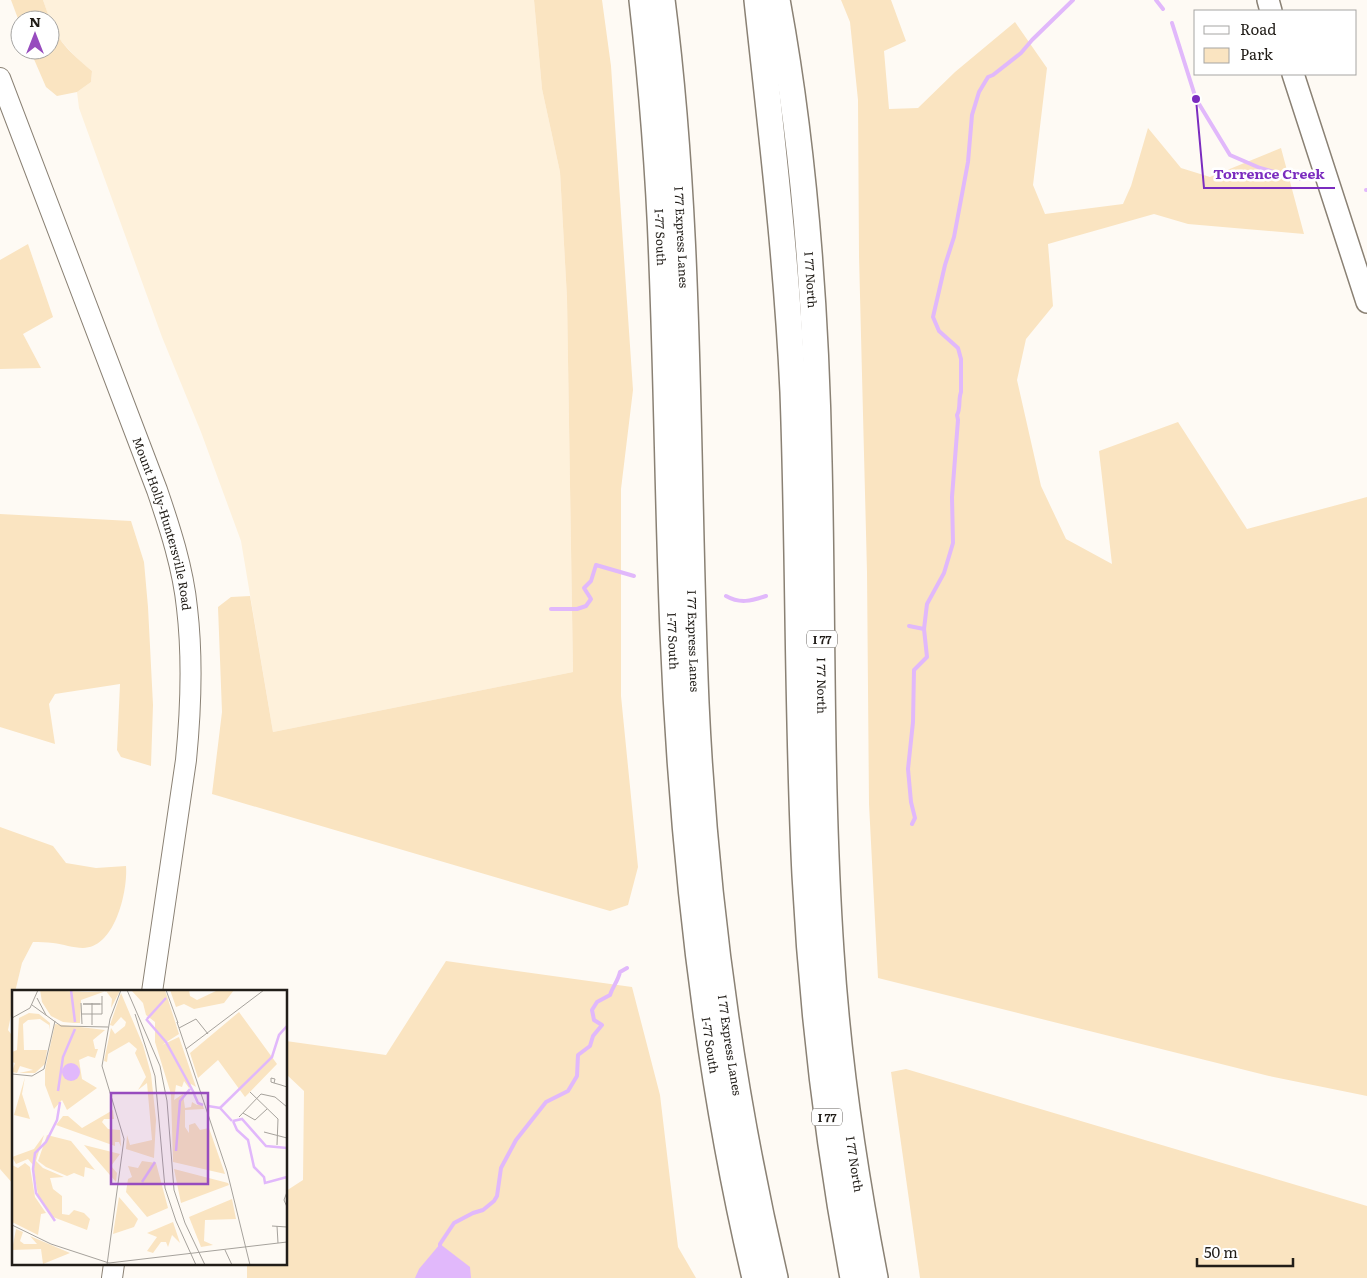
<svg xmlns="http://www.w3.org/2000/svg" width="1367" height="1278" viewBox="0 0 1367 1278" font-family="Literata,serif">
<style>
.built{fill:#fef1db}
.green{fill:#fae4c1}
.water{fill:#e1b8fb}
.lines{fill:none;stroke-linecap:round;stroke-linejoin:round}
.stream{stroke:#e1b8fb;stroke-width:4}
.secondary-casing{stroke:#8a8174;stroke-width:22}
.primary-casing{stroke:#8a8174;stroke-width:24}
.motorway-casing{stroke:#8a8174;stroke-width:28}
.secondary{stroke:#fff;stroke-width:20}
.primary{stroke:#fff;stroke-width:21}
.motorway{stroke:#fff;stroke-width:25}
.labels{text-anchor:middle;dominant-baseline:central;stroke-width:5;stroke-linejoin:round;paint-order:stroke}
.shield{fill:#fff;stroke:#64615d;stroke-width:1}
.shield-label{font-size:11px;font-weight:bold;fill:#211d18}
.street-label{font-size:12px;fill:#211d18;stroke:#fff}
.inset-river{fill:none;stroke:#e1b8fb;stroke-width:2.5}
.inset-road{fill:none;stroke:#a6a29c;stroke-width:1}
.view{fill:#974cbe;fill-opacity:0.15;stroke:#974cbe;stroke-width:2.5}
.inset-edge{fill:none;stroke:#211d18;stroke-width:2.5}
.leader{fill:none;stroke:#7b2cbf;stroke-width:2}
.callout-dot{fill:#7b2cbf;stroke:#fff;stroke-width:2}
.callout-label{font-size:14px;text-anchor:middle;font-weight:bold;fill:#7b2cbf;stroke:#fff;stroke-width:5;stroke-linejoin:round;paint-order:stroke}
</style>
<rect width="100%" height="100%" fill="#fefaf4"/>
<!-- built -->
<path class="built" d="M43,0H534L542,89L560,172L567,298L573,672L273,732L241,541L201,432L162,337L79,108L77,92L91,82L92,71L81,63L54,33Z"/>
<!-- green -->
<g class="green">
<path d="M11,0H43L50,20H20V24Z"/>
<path d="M534,0H602L611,66L633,390L621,489V696L638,867L628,905L610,911L212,794L222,712L218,607L231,597L250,596L273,732L573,672L567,298L560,172L542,89Z"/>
<path d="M841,0H891L906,41L884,51L889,109L918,108L955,72L1015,22L1047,68L1033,185L1045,214L1123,204L1131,186L1148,128L1181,168L1210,177L1281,148L1304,234L1188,224L1154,214L1048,244L1053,306L1026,339L1017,380L1041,486L1066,539L1112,564L1099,451L1178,422L1247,529L1367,497V1096L1269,1076L878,978L869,804L867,572L859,256L858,100L850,22Z"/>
<path d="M50,21C57,41 76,58 92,71L91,82L77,92L57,96L46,87L30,50H50Z"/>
<path d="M28,244L53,317L23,334L41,368L0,369V260Z"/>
<path d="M0,514L131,521L144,562L148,607L153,705L151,766L121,757L117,750L120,684L55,694L49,704L55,744L0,727Z"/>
<path d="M0,827L53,846L66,863L96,868L126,866C128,891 115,948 83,948C73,948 63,944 53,943C46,942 40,942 33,942L22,963L15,992H14V1000L8,1030L14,1038V1185L0,1169Z"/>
<path d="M446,961L632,987L660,1095L678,1247L696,1278H247V1264H286V1191L303,1180L304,1091L286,1074V1041L386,1055Z"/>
<path d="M906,1069L1367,1206V1278H920L891,1072Z"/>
</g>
<!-- water -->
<path class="water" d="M440,1244L470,1267L471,1278H415L419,1269Z"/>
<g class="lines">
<!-- stream -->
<g class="stream">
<path d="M1156,0L1163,9"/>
<path d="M1172,23L1196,99L1230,155L1260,168L1300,179"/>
<path d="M1366,190H1367"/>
<path d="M726,596C740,604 751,601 766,596"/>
<path d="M551,609H577L586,606L591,599L584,588L591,581L596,565L634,576"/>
<path d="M909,626L924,629"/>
<path d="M912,824L915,818L911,802L908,769L913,722L914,670L927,657L924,629L927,604L944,573L953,543L952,497L958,420L957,415C961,408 958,400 961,392V359L958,348L939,331L933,317L945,265L954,237L968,162L972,115L979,92L988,77L993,75L1021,53L1032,40L1073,0"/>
<path d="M440,1249V1244L454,1223L473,1213L483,1210L494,1201L497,1196L501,1168L516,1140L546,1102L568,1091L577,1076L578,1055L590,1046L593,1036L602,1025L594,1020L592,1010L597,1002L610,995C613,986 618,981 620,972L627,968"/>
</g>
<!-- secondary casing -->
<g class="secondary-casing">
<g id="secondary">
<path id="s1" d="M0,78L157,490C170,528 183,568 187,608C193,659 191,709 186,760L152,992"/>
<path d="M112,1278L114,1264"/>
</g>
</g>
<!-- primary casing -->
<g class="primary-casing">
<g id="primary">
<path d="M1268,0L1271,11"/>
<path d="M1293,74L1367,302"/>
</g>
</g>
<!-- motorway casing -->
<g class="motorway-casing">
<g id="motorway">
<path id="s2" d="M642,0C652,88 659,176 662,264C667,387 668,509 673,632C682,849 705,1067 755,1278"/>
<path id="s3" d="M662,0C692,233 686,469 696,703C705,896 731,1090 775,1278"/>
<path d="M757,0C771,130 787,261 793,392C799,553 797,714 805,875C812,1010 828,1145 853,1278"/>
<path id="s4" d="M777,0C805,152 816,308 819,462C823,625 820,789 831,952C838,1062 854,1170 875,1278"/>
</g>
</g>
<!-- secondary -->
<use href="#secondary" class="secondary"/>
<!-- primary -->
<use href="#primary" class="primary"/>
<!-- motorway -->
<use href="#motorway" class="motorway"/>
</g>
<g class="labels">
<!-- shield labels -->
<g class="shield">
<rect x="807" y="630.5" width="30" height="17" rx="4"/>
<rect x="812" y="1108.5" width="30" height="17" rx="4"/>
</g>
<g class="shield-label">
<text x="822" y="639">I 77</text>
<text x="827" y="1117">I 77</text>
</g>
<!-- street labels -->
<g class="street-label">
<text stroke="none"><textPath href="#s2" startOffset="238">I-77 South</textPath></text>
<text stroke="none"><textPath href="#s3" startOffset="238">I 77 Express Lanes</textPath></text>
<text stroke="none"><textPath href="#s4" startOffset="282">I 77 North</textPath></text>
<text stroke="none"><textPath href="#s1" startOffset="475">Mount Holly-Huntersville Road</textPath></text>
<text stroke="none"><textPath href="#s2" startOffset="642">I-77 South</textPath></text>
<text stroke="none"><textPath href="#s3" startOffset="642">I 77 Express Lanes</textPath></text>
<text stroke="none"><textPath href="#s4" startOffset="688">I 77 North</textPath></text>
<text stroke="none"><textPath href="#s2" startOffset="1048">I-77 South</textPath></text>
<text stroke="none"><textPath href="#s3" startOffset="1048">I 77 Express Lanes</textPath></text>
<text stroke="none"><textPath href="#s4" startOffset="1168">I 77 North</textPath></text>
</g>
</g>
<!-- overview -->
<g transform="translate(12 990)">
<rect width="275" height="275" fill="#fefaf4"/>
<path d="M28,0L76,2L108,1L99,18L100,9L94,1L69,10L68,33H62L51,32L39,26L30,12ZM119,0H153L167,44L150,55L167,47L184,97L179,94L177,98L172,91L170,97L164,95L162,110L171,104L173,118L179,117L180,112L185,115L190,113L192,119L173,120V137L177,143V135L183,133L188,140L197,138L213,184L161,172L159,104L143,52V32L134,25L131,13ZM158,0H177L178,6L185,10L206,0H222L212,13L182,19L172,14L164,17ZM109,3L131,55L139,84L144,130L142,168L114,159L115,145L118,155L140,150L135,93L126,100L134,87L123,63L125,59L117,52L96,64L95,72L92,71L99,38L103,44L113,36L114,32L109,27L101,36L98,35ZM227,22L265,74L233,107L206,70L186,88L178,63ZM17,23L27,24L38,33L37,40V35L28,29L16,30L11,34L12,60H35L33,74L23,83H7L21,80L8,76L5,83L0,82L3,73L0,72V62L5,60L7,28ZM43,34L93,40L81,50L83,59H86L83,68L76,66L67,70L70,89L85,98L55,120L50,110L42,119L33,95V80ZM13,87L10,104L18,129L2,125ZM101,120L102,129H92L90,132L96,139L108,140L109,157L107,152H103V156L44,135L51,126H56L70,138ZM32,145L24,171L31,178L52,187L38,188L41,199L50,206V224L57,225L62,220L72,223L78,229L75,240L41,227L26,205L21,175L16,169L4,174L0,167L22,159ZM35,145L59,151L83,180L73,177L72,187L62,183L55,186L34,177L26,171ZM72,155L108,164L99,176L105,183L104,192ZM130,171L144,173L156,218L135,227L114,202L116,189L120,187L116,176L126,178ZM13,173L18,177L23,207L34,223L29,224L26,245L0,232V175L6,178ZM162,179L216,193L217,195L169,213ZM107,207L126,229L122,237L101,244ZM220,209L224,229L193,230L192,251L201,255L189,257L177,227ZM161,232L168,253L160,245L156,257L154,252H149L141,263L135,261L145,247L135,243ZM4,239L11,242L8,251L12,254H25L18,246L58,263L31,274L29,259L0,260Z" fill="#fae4c1"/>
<path d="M50 82a9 9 0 1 1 18 0a9 9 0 1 1-18 0Z" fill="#e1b8fb"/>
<path class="inset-river" d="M59,0L63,32M134,29L154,52L182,103M135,29L154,8M46,101L51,67L63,39M182,104L186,113L191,115M196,116L208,118L220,131M208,118L260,67L267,45L275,36M221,131L225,140L236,150L242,177L252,187L253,193L275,187M221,131L230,129L254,156L275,158M164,161L168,111L178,99M130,192L143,172M43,231L24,203L21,179L23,163L34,152L45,130L48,112"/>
<path class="inset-road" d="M115,0L148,76L155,111L162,200L173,233L193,275M154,0L166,33M25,8L34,25M69,13L70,34M80,13V35M88,14H71H90M20,15L49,36L96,37M70,24H90V6M123,24L143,86L153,198L164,231L184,275M0,28L18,18L26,0M165,32L215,181L238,275M167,38L184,29L196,44M174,59L252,0M0,84L20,86L32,79L43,31M262,93L263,89L259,88V92L262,93L269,95L275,97M238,102L266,129L265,155M231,123L243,130L255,119M227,127L249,104L263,107L275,117M252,142L275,148M275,202L272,210L275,217M0,235L39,254L97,273L275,252M260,236L275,237M265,236L266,253M213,260L220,275M95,275L112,149L90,76L98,29L109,0"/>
<path class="view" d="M99,103H196V194H99Z"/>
<rect width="275" height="275" class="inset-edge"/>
</g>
<!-- callouts -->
<path class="leader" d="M1196 99L1204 188H1335"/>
<circle class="callout-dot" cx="1196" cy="99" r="5"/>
<g class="callout-label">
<text x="1269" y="179">Torrence Creek</text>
</g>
<!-- legend -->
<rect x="1194" y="10" width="162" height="65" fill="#ffffff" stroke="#a6a5a3"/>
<rect x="1204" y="26" width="25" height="8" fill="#ffffff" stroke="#a6a5a3"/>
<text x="1240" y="35" font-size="15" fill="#211d18">Road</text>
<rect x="1204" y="48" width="25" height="15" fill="#fae4c1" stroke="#a6a5a3"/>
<text x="1240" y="60" font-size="15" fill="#211d18">Park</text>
<!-- north arrow -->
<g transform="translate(35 35)"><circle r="24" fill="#ffffff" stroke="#a6a5a3"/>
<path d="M0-4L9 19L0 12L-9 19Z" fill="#974cbe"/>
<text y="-8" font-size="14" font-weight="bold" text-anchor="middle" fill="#211d18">N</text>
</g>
<!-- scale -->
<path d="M1197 1258v8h96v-8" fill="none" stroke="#211d18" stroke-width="2.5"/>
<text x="1204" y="1258" font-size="15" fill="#211d18" stroke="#ffffff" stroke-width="4" paint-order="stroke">50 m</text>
</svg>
